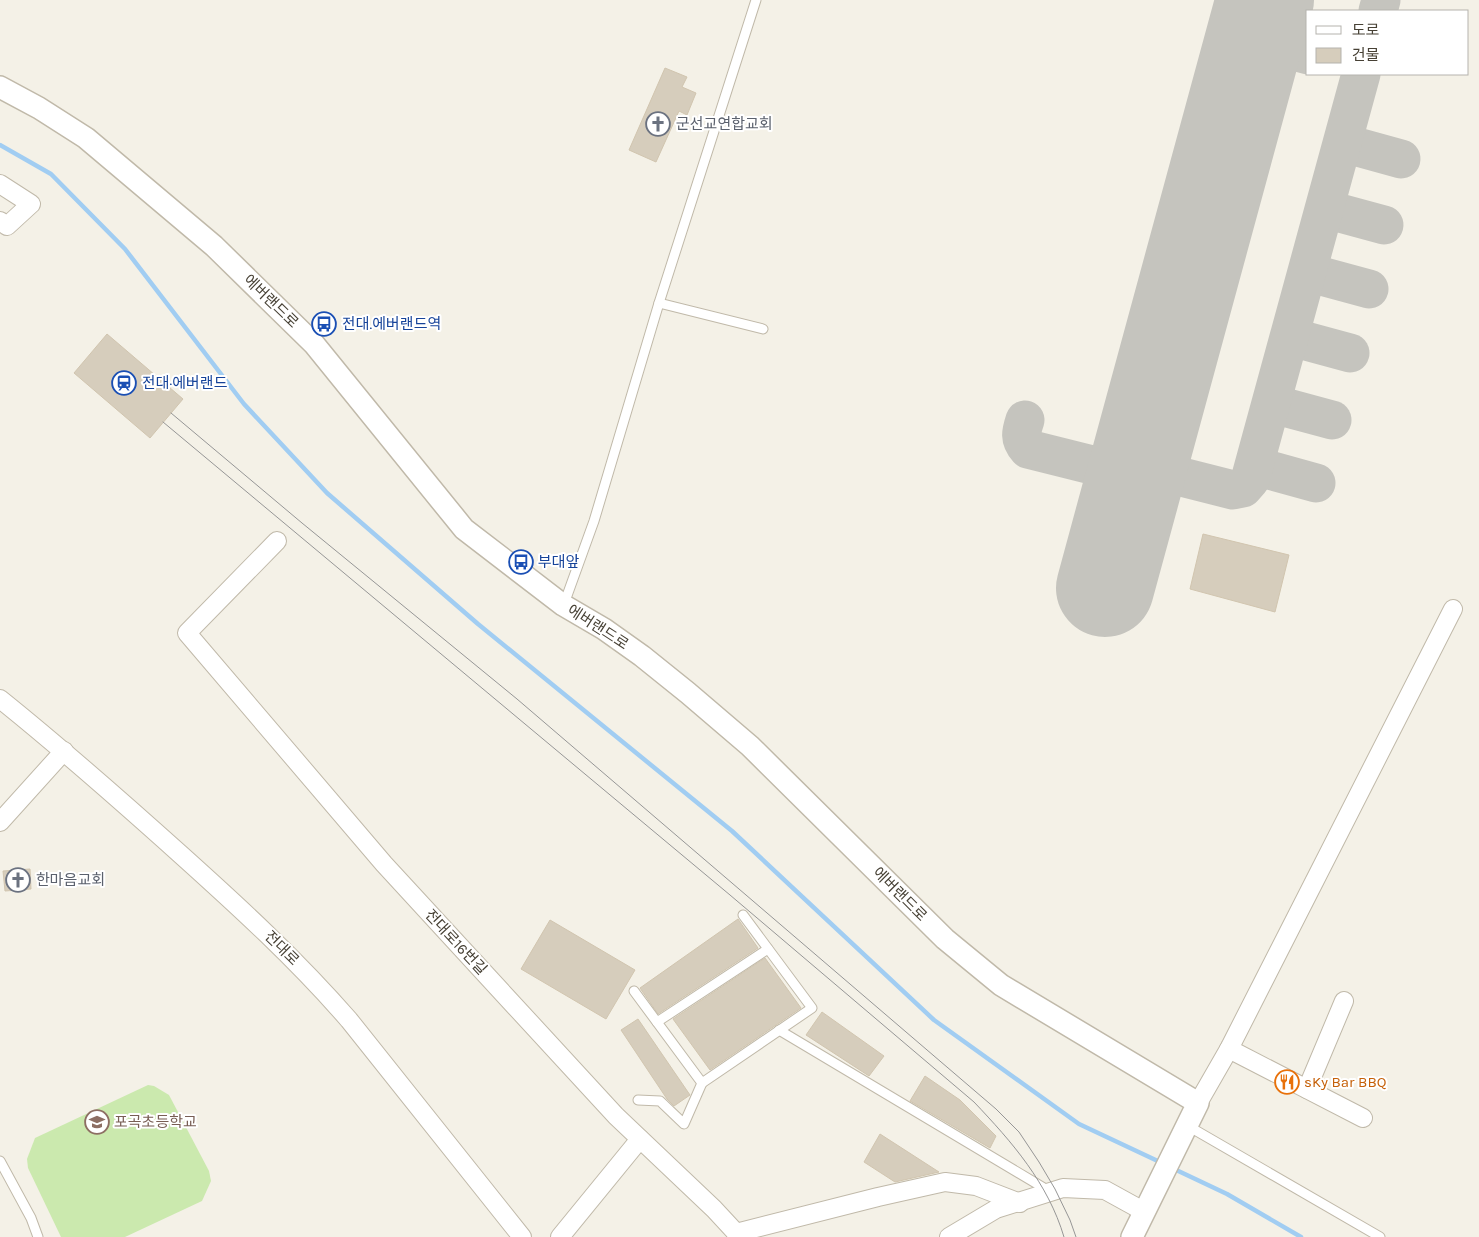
<svg xmlns="http://www.w3.org/2000/svg" width="1479" height="1237" viewBox="0 0 1479 1237" font-family="Karla,'Noto Sans KR',sans-serif">
<style>
.pitch{fill:#cbe9ae}
.lines{fill:none;stroke-linecap:round;stroke-linejoin:round}
.stream{stroke:#a1cdf2;stroke-width:4.5}
.taxiway{stroke:#c5c4be;stroke-width:39}
.runway{stroke:#c5c4be;stroke-width:98}
.building{fill:#d6cdbc;stroke:#d1c5af}
.service-casing{stroke:#c0b9a9;stroke-width:11}
.minor-casing{stroke:#c0b9a9;stroke-width:20}
.tertiary-casing{stroke:#c0b9a9;stroke-width:24}
.service{stroke:#fff;stroke-width:9}
.minor{stroke:#fff;stroke-width:18}
.tertiary{stroke:#fff;stroke-width:21}
.tram{stroke:#969696;stroke-width:1}
.labels{text-anchor:middle;dominant-baseline:central;stroke-width:4;stroke-linejoin:round;paint-order:stroke}
.worship-label{font-size:15px;fill:#5b616d;stroke:#fff;text-anchor:start}
.street-label{font-size:15px;fill:#474135;stroke:#fff}
.transit-label{font-size:15px;fill:#164399;stroke:#fff;text-anchor:start}
.food-label{font-size:15px;fill:#c56008;stroke:#fff;text-anchor:start}
.education-label{font-size:15px;fill:#785e54;stroke:#fff;text-anchor:start}
</style>
<rect width="100%" height="100%" fill="#f4f1e7"/>
<!-- pitch -->
<path class="pitch" d="M148,1085L154,1086L169,1095L209,1171L211,1181L202,1201L125,1237H61L28,1168L27,1159L35,1138Z"/>
<g class="lines">
<!-- stream -->
<g class="stream">
<path d="M0,145L51,174L125,249L244,404L327,493L478,624L732,831L934,1020L1079,1124L1162,1163"/>
<path d="M1172,1168L1227,1194L1301,1237"/>
</g>
<!-- taxiway -->
<g class="taxiway">
<path d="M1378,11L1381,0"/>
<path d="M1278,47L1308,55"/>
<path d="M1343,143L1401,159"/>
<path d="M1325,209L1384,225"/>
<path d="M1310,273L1369,289"/>
<path d="M1291,337L1350,353"/>
<path d="M1273,404L1332,420"/>
<path d="M1025,420C1021,432 1019,439 1028,449L1112,470"/>
<path d="M1258,467L1316,483"/>
<path d="M1162,472L1233,490L1243,488L1250,480L1361,74"/>
</g>
<!-- runway -->
<path class="runway" d="M1105,588L1265,0"/>
</g>
<!-- building -->
<g class="building">
<path d="M665,68L687,77L682,87L696,93L687,115L679,111L656,162L629,150Z"/>
<path d="M107,334L183,399L150,438L74,373Z"/>
<path d="M1203,534L1289,555L1275,612L1190,589Z"/>
<path d="M30,869L31,889L5,891L3,871Z"/>
<path d="M738,919L758,948L658,1014L640,988Z"/>
<path d="M550,920L635,970L606,1019L521,969Z"/>
<path d="M765,958L801,1008L710,1070L673,1019Z"/>
<path d="M822,1012L884,1056L869,1076L806,1035Z"/>
<path d="M638,1019L690,1095L674,1106L667,1099L621,1030Z"/>
<path d="M925,1076L960,1100L996,1136L990,1148L910,1101Z"/>
<path d="M880,1134L939,1172L895,1182L864,1162Z"/>
</g>
<g class="lines">
<!-- service casing -->
<g class="service-casing">
<g id="service">
<path d="M659,303L763,329"/>
<path d="M564,604L594,521L659,303L756,0"/>
<path d="M634,991L702,1083L684,1124L660,1101L638,1100"/>
<path d="M657,1022L768,949"/>
<path d="M779,1030L1049,1191"/>
<path d="M702,1083L812,1008L743,915"/>
<path d="M1188,1126L1380,1237"/>
<path d="M0,1161L31,1218L38,1237"/>
</g>
</g>
<!-- minor casing -->
<g class="minor-casing">
<g id="minor">
<path d="M0,184L31,204L7,226L0,221"/>
<path d="M277,541L187,633L384,864L616,1116L714,1209L740,1237"/>
<path d="M0,699C61,748 120,800 179,853C238,906 297,960 349,1020L522,1237"/>
<path d="M0,822L64,751"/>
<path d="M1229,1049L1363,1118"/>
<path d="M1307,1089L1344,1001"/>
<path d="M1198,1103L1229,1049L1453,609"/>
<path d="M736,1233L878,1197L945,1182L976,1186L1020,1203"/>
<path d="M560,1237L640,1139"/>
<path d="M949,1237L996,1209L1063,1188L1105,1190L1145,1212"/>
</g>
</g>
<!-- tertiary casing -->
<g class="tertiary-casing">
<path id="tertiary" d="M0,87L39,108L86,138L214,246L314,344L464,529L563,605L604,629L642,656L688,693L750,746L945,939L1001,985L1198,1103L1132,1237"/>
</g>
<!-- service -->
<use href="#service" class="service"/>
<!-- minor -->
<use href="#minor" class="minor"/>
<!-- tertiary -->
<use href="#tertiary" class="tertiary"/>
<!-- tram -->
<g class="tram">
<path d="M171,413L302,523L517,699L996,1109L1019,1132L1039,1162L1055,1189L1070,1220L1076,1237"/>
<path d="M163,422L730,895L974,1102C1012,1142 1048,1183 1064,1237"/>
</g>
</g>
<!-- icons -->
<defs>
<g id="church-ring" transform="scale(1.25)"><circle r="9.5" fill="#fff" stroke="#6b7280" stroke-width="1.5"/><path d="M-1.2-6h2.4v3.5h3.3v2.4h-3.3V6h-2.4V-.1h-3.3v-2.4h3.3Z" fill="#6b7280"/></g>
<g id="bus-ring" transform="scale(1.25)"><circle r="9.5" fill="#fff" stroke="#1a4fb4" stroke-width="1.5"/><path d="M-5-6H5V4H4V6H2V4H-2V6H-4V4H-5ZM-3.5-4V0h7V-4ZM-3.5 1.2v1.5H-2V1.2ZM2 1.2v1.5H3.5V1.2Z" fill="#1a4fb4"/></g>
<g id="station-ring" transform="scale(1.25)"><circle r="9.5" fill="#fff" stroke="#1a4fb4" stroke-width="1.5"/><path d="M-3-6H3Q5-6 5-4V2Q5 4 3 4L4.5 6H3L1.5 4h-3L-3 6H-4.5L-3 4Q-5 4-5 2V-4Q-5-6-3-6ZM-3.5-4v3h7v-3ZM-3.5 1v1.5H-2V1ZM2 1v1.5H3.5V1Z" fill="#1a4fb4"/></g>
<g id="restaurant-ring" transform="scale(1.25)"><circle r="9.5" fill="#fff" stroke="#e8710a" stroke-width="1.5"/><path d="M-5-6h1v4h1v-4h1v4h1v-4h1v5L-1.5 .5V6h-2V.5L-5-1ZM5-6V6H3V1.5H1.5Q1.5-4 5-6Z" fill="#e8710a"/></g>
<g id="school-ring" transform="scale(1.25)"><circle r="9.5" fill="#fff" stroke="#8d6e63" stroke-width="1.5"/><path d="M0-5L7-2L0 1L-7-2ZM-4 1L0 2.5L4 1V4Q0 6-4 4Z" fill="#8d6e63"/></g>
</defs>
<g fill-rule="evenodd">
<use href="#church-ring" x="658" y="124"/>
<use href="#bus-ring" x="324" y="324"/>
<use href="#station-ring" x="124" y="383"/>
<use href="#bus-ring" x="521" y="562"/>
<use href="#church-ring" x="18" y="880"/>
<use href="#restaurant-ring" x="1287" y="1082"/>
<use href="#school-ring" x="97" y="1122"/>
</g>
<g class="labels">
<!-- worship labels -->
<g class="worship-label">
<text x="676" y="124">군선교연합교회</text>
<text x="36" y="880">한마음교회</text>
</g>
<!-- street labels -->
<g class="street-label">
<text transform="translate(271 301) rotate(44)">에버랜드로</text>
<text transform="translate(598 627) rotate(33)">에버랜드로</text>
<text transform="translate(900 894) rotate(45)">에버랜드로</text>
<text transform="translate(456 942) rotate(47)">전대로16번길</text>
<text transform="translate(282 948) rotate(45)">전대로</text>
</g>
<!-- transit labels -->
<g class="transit-label">
<text x="342" y="324">전대.에버랜드역</text>
<text x="142" y="383">전대·에버랜드</text>
<text x="538" y="562">부대앞</text>
</g>
<!-- food labels -->
<g class="food-label">
<text x="1304" y="1082">sKy Bar BBQ</text>
</g>
<!-- education labels -->
<g class="education-label">
<text x="114" y="1122">포곡초등학교</text>
</g>
</g>
<!-- legend -->
<rect x="1306" y="10" width="162" height="65" fill="#ffffff" stroke="#b5b3ae"/>
<rect x="1316" y="26" width="25" height="8" fill="#ffffff" stroke="#b5b3ae"/>
<text x="1352" y="35" font-size="15" fill="#474135">도로</text>
<rect x="1316" y="48" width="25" height="15" fill="#d6cdbc" stroke="#b5b3ae"/>
<text x="1352" y="60" font-size="15" fill="#474135">건물</text>
</svg>
